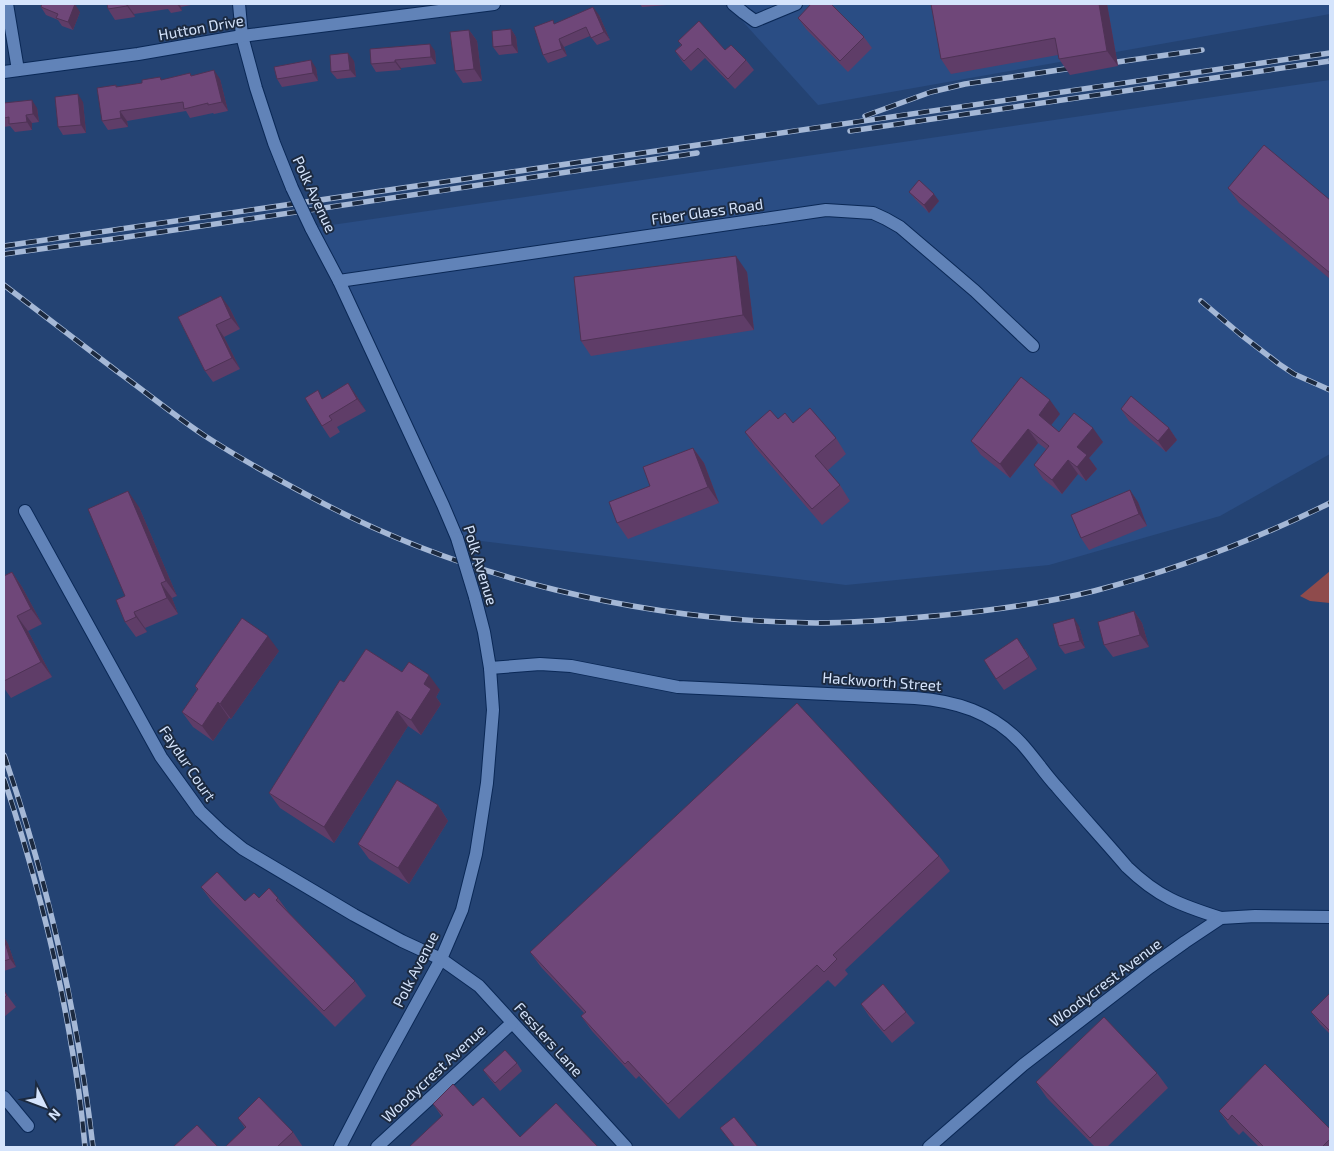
<svg xmlns="http://www.w3.org/2000/svg" width="1334" height="1151" viewBox="0 0 1334 1151" font-family="'Exo 2',sans-serif">
<style>
.built{fill:#2a4d84}
.green{fill:#8f4b4c}
.lines{fill:none;stroke-linecap:round;stroke-linejoin:round}
.minor-casing{stroke:#0a2856;stroke-width:14}
.minor{stroke:#6183b8;stroke-width:12}
.rail-casing{stroke:#a5b8d6;stroke-width:5.5}
.rail{stroke:#1c2a40;stroke-width:4;stroke-dasharray:11;stroke-linecap:butt}
.minor-bridge-casing{stroke:#0a2856;stroke-width:14;stroke-linecap:butt}
.minor-bridge{stroke:#6183b8;stroke-width:12}
.wall{fill:#5f3d68}
.shaded-wall{fill:#4e3255}
.building{fill:#6f4779;stroke:#4e3255}
.labels{text-anchor:middle;dominant-baseline:central;stroke-width:4;stroke-linejoin:round;paint-order:stroke}
.street-label{font-size:15px;fill:#d5e4fc;stroke:#1c2a40}
</style>
<rect width="100%" height="100%" fill="#244373"/>
<!-- built -->
<g class="built">
<path d="M727,4H1330V14L818,105Z"/>
<path d="M1330,80V454L1220,516L1049,565L846,585L457,538L311,228Z"/>
</g>
<!-- green -->
<path class="green" d="M1330,571V603L1310,601L1300,596Z"/>
<g class="lines">
<!-- minor casing -->
<g class="minor-casing">
<g id="minor">
<path d="M7,4L18,70"/>
<path d="M239,4L242,36L256,88L274,143L292,188"/>
<path d="M733,4L744,13L755,21L796,4"/>
<path d="M4,72L138,54L242,36L494,4"/>
<path d="M311,228L339,281L443,505L457,538"/>
<path d="M339,281L826,210L873,213L886,219L900,227L975,291L1033,346"/>
<path d="M25,511L161,757L200,811L222,832L243,849L354,915L402,941L441,959L479,986L626,1147"/>
<path d="M490,668L540,664L571,666L678,687L915,698C956,701 992,712 1021,743C1034,757 1044,773 1057,787C1080,814 1104,840 1127,867C1158,897 1180,905 1221,918"/>
<path d="M4,1097L28,1126"/>
<path d="M340,1147L380,1070L441,959L462,910L476,854L487,783L493,710L490,668L484,632L475,597"/>
<path d="M377,1147L512,1023"/>
<path d="M929,1147L1023,1065L1150,967L1185,942L1221,918L1255,916L1330,917"/>
</g>
</g>
<!-- minor -->
<use href="#minor" class="minor"/>
<!-- rail casing -->
<g class="rail-casing">
<g id="rail">
<path d="M1103,64L1202,50"/>
<path d="M865,116L931,92L965,84L1079,67"/>
<path d="M850,131L1330,61"/>
<path d="M4,246L1330,53"/>
<path d="M4,254L113,239L697,153"/>
<path d="M4,285C42,314 80,343 118,372C147,393 175,416 205,436C239,458 275,478 311,497C464,579 643,621 816,623C859,623 902,619 945,615C995,610 1046,603 1094,591C1175,570 1255,540 1330,503"/>
<path d="M1201,301L1240,334L1279,364L1294,374L1330,390"/>
<path d="M4,755C49,885 77,1011 93,1147"/>
<path d="M4,779C33,867 57,957 72,1049C78,1081 82,1114 85,1147"/>
</g>
</g>
<!-- rail -->
<use href="#rail" class="rail"/>
<!-- minor-bridge casing -->
<g class="minor-bridge-casing">
<g id="minor-bridge">
<path d="M292,188L311,228"/>
<path d="M457,538L475,597"/>
</g>
</g>
<!-- minor-bridge -->
<use href="#minor-bridge" class="minor-bridge"/>
</g>
<!-- wall -->
<g class="wall">
<path d="M107,4H191V5L181,7L182,11L171,13L168,9L134,14L135,17L115,20L108,9Z"/>
<path d="M640,4H667V5L642,7Z"/>
<path d="M931,4H1107L1118,66L1070,75L1059,59L1058,55L951,74L941,59Z"/>
<path d="M41,7L80,12L73,30L62,26L58,20L46,15Z"/>
<path d="M599,15L610,40L597,45L590,36L564,47L567,56L548,63L543,55L555,24Z"/>
<path d="M798,18L864,37L872,48L848,72L806,29Z"/>
<path d="M511,29L516,37L518,53L499,55L493,47Z"/>
<path d="M469,30L477,41L482,81L463,83L455,71Z"/>
<path d="M678,41L725,50L746,60L754,70L735,89L705,58L691,71L682,61L675,51L681,45Z"/>
<path d="M435,51L436,64L401,68V70L376,72L371,64Z"/>
<path d="M354,61L356,77L337,79L331,72Z"/>
<path d="M316,68L318,81L282,87L277,79Z"/>
<path d="M192,75L220,79L228,111L214,114L213,113L190,118L186,111L127,121L128,127L108,130L102,121L116,85L117,87Z"/>
<path d="M83,102L86,133L63,135L58,127Z"/>
<path d="M4,103L37,108L39,122L32,123V130L15,132L10,126L4,127Z"/>
<path d="M1228,188L1330,200V279L1239,203Z"/>
<path d="M909,192L939,201L929,213L915,199Z"/>
<path d="M747,272L754,330L591,356L581,341Z"/>
<path d="M229,307L240,329L224,337L240,369L213,382L205,371L178,317Z"/>
<path d="M356,395L366,411L337,427L340,432L330,438L322,426L323,398Z"/>
<path d="M1121,409L1169,428L1177,440L1166,452L1129,421Z"/>
<path d="M1060,414L1051,425L1059,432L1103,442L1089,458L1097,469L1086,481L1078,474L1062,494L1043,479L1034,465L1046,449L1038,443L1010,478L981,455L971,441Z"/>
<path d="M778,419L793,423L836,438L846,454L827,471L840,485L850,501L822,525L755,447L745,432Z"/>
<path d="M693,448L704,463L719,503L628,539L617,523Z"/>
<path d="M1138,502L1147,526L1089,550L1081,538Z"/>
<path d="M139,507L177,596L172,598L178,614L145,628L147,632L136,637L125,622V596Z"/>
<path d="M12,572L22,587L42,624L28,631L52,677L11,698L4,688V574L5,575Z"/>
<path d="M1134,611L1142,623L1149,647L1113,657L1104,645Z"/>
<path d="M1079,626L1085,648L1065,654L1059,646Z"/>
<path d="M1025,649L1037,669L1004,690L996,679Z"/>
<path d="M279,651L231,719L229,718L213,741L193,727L182,712L197,690L195,686Z"/>
<path d="M402,672L440,690L436,697L441,704L421,735L408,726L334,843L280,808L269,793L344,682Z"/>
<path d="M438,805L448,821L409,884L369,859L358,844Z"/>
<path d="M939,856L950,871L845,970L848,974L835,987L828,980L679,1119L639,1076L636,1079L592,1031L581,1016L584,1013L541,967L530,952Z"/>
<path d="M201,887L245,901L259,898H278L289,913L355,981L366,996L335,1027L212,902Z"/>
<path d="M4,937L8,944L16,967L4,971Z"/>
<path d="M4,991L16,1007L4,1017Z"/>
<path d="M1330,993V1034L1320,1024L1311,1012Z"/>
<path d="M861,1004L906,1012L915,1023L892,1043L869,1016Z"/>
<path d="M517,1063L522,1071L500,1091L489,1078L483,1070Z"/>
<path d="M1157,1073L1168,1088L1107,1147H1095L1047,1098L1036,1082Z"/>
<path d="M433,1104L473,1106L520,1137L409,1147L442,1117Z"/>
<path d="M1219,1111L1330,1129V1147H1259L1243,1131L1239,1135L1230,1126Z"/>
<path d="M238,1118L293,1132L303,1147H225L245,1128Z"/>
</g>
<!-- shaded-wall -->
<g class="shaded-wall">
<path d="M75,4L80,12L73,30L68,22Z"/>
<path d="M127,4L134,14L135,17L127,6Z"/>
<path d="M177,4H179L181,7L182,11Z"/>
<path d="M1099,4H1107L1118,66L1107,51Z"/>
<path d="M593,7L599,15L610,40L604,32Z"/>
<path d="M511,29L516,37L518,53L512,45Z"/>
<path d="M469,30L477,41L482,81L474,69Z"/>
<path d="M559,39L564,47L567,56L562,49Z"/>
<path d="M430,44L435,51L436,64L431,57Z"/>
<path d="M348,53L354,61L356,77L350,70Z"/>
<path d="M311,60L316,68L318,81L313,73Z"/>
<path d="M395,60L401,68V70L395,62Z"/>
<path d="M214,70L220,79L228,111L222,102Z"/>
<path d="M78,94L83,102L86,133L81,125Z"/>
<path d="M32,100L37,108L39,122L33,114Z"/>
<path d="M120,111L127,121L128,127L121,118Z"/>
<path d="M26,115L32,123V130L27,122Z"/>
<path d="M934,194L939,201L929,213L924,205Z"/>
<path d="M736,256L747,272L754,330L743,315Z"/>
<path d="M221,296L229,307L240,329L231,318Z"/>
<path d="M216,325L224,337L240,369L232,358Z"/>
<path d="M348,383L356,395L366,411L357,399Z"/>
<path d="M1050,400L1060,414L1048,429L1039,415Z"/>
<path d="M1093,428L1103,442L1089,458L1097,469L1086,481L1077,467V447Z"/>
<path d="M1169,428L1177,440L1166,452L1158,441Z"/>
<path d="M1028,429L1038,443L1010,478L1000,464Z"/>
<path d="M693,448L704,463L719,503L708,487Z"/>
<path d="M1068,460L1078,474L1062,494L1052,480Z"/>
<path d="M1130,490L1138,502L1147,526L1139,514Z"/>
<path d="M128,491L139,507L177,596L166,581Z"/>
<path d="M12,572L22,587L42,624L31,609Z"/>
<path d="M161,583L172,598L178,614L167,598Z"/>
<path d="M1134,611L1142,623L1149,647L1140,635Z"/>
<path d="M134,612L145,628L147,632L136,617Z"/>
<path d="M17,616L28,631L52,677L41,662Z"/>
<path d="M1074,618L1079,626L1085,648L1080,641Z"/>
<path d="M268,636L279,651L231,719L220,704Z"/>
<path d="M429,675L440,690L436,697L441,704L421,735L411,720L424,684Z"/>
<path d="M218,702L229,718L213,741L202,726Z"/>
<path d="M397,711L408,726L334,843L324,827Z"/>
<path d="M438,805L448,821L409,884L398,868Z"/>
<path d="M4,937L8,944L16,967L10,959Z"/>
</g>
<!-- building -->
<g class="building">
<path d="M42,4H75L68,22L56,18L58,14L41,7Z"/>
<path d="M107,4H127V6L108,9Z"/>
<path d="M811,4H831L864,37L840,61L798,18Z"/>
<path d="M931,4H1099L1107,51L1059,59L1055,38L941,59Z"/>
<path d="M593,7L604,32L591,38L586,27L559,39L562,49L543,55L534,27L553,20L554,24Z"/>
<path d="M699,21L725,50L731,45L746,60L728,79L698,48L684,61L675,51L682,45L678,41Z"/>
<path d="M511,29L512,45L493,47L492,31Z"/>
<path d="M469,30L474,69L455,71L450,32Z"/>
<path d="M430,44L431,57L395,60V62L371,64L370,49Z"/>
<path d="M348,53L350,70L331,72L330,55Z"/>
<path d="M311,60L313,73L277,79L274,67Z"/>
<path d="M214,70L222,102L208,105V103L184,109L183,102L120,111L121,118L102,121L97,88L116,85V87L142,83V80L160,77L161,80L190,73L191,76Z"/>
<path d="M78,94L81,125L58,127L55,97Z"/>
<path d="M32,100L33,114L26,115L27,122L9,124V117L4,118V103Z"/>
<path d="M1264,145L1330,200V273L1228,188Z"/>
<path d="M919,180L934,194L924,205L909,192Z"/>
<path d="M736,256L743,315L581,341L574,277Z"/>
<path d="M221,296L231,318L216,325L232,358L205,371L178,317Z"/>
<path d="M1021,377L1050,400L1039,415L1059,432L1074,413L1093,428L1077,447L1087,455L1077,467L1068,460L1052,480L1034,465L1049,446L1028,429L1000,464L971,441Z"/>
<path d="M348,383L357,399L329,416L332,420L322,426L305,398L318,390L322,399Z"/>
<path d="M1131,396L1169,428L1158,441L1121,409Z"/>
<path d="M810,408L836,438L815,456L840,485L812,509L745,432L770,410L778,419L785,413L793,423Z"/>
<path d="M693,448L708,487L617,523L609,502L650,486L643,467Z"/>
<path d="M1130,490L1139,514L1081,538L1071,515Z"/>
<path d="M128,491L166,581L161,583L167,598L134,612L136,617L125,622L116,600L125,596L88,509Z"/>
<path d="M12,572L31,609L17,616L41,662L4,681V576Z"/>
<path d="M1134,611L1140,635L1104,645L1098,622Z"/>
<path d="M242,618L268,636L220,704L218,702L202,726L182,712L198,689L195,686Z"/>
<path d="M1074,618L1080,641L1059,646L1053,624Z"/>
<path d="M1017,638L1029,657L996,679L984,660Z"/>
<path d="M366,649L402,672L409,662L429,675L424,684L431,689L411,720L397,711L324,827L269,793L340,680L344,682Z"/>
<path d="M797,703L939,856L833,955L837,959L824,972L817,965L668,1104L628,1061L625,1064L581,1016L586,1012L530,952Z"/>
<path d="M397,780L438,805L398,868L358,844Z"/>
<path d="M217,872L245,901L254,893L259,898L269,888L278,898L276,900L355,981L324,1011L201,887Z"/>
<path d="M4,939L10,959L4,961Z"/>
<path d="M883,984L906,1012L884,1031L861,1004Z"/>
<path d="M4,991L7,995L4,998Z"/>
<path d="M1330,993V1031L1311,1012Z"/>
<path d="M1104,1017L1157,1073L1090,1138L1036,1082Z"/>
<path d="M505,1050L517,1063L495,1083L483,1070Z"/>
<path d="M1265,1064L1330,1129V1139L1322,1147H1264L1232,1115L1228,1120L1219,1111Z"/>
<path d="M453,1084L473,1106L483,1097L520,1137L556,1103L598,1147H409L443,1115L433,1104Z"/>
<path d="M259,1097L293,1132L277,1147H225L246,1127L238,1118Z"/>
<path d="M734,1117L758,1147H735L720,1128Z"/>
<path d="M197,1125L218,1147H173Z"/>
</g>
<g class="labels">
<!-- street labels -->
<g class="street-label">
<text transform="translate(201 27) rotate(-10)">Hutton Drive</text>
<text transform="translate(315 194) rotate(65)">Polk Avenue</text>
<text transform="translate(707 211) rotate(-8)">Fiber Glass Road</text>
<text transform="translate(481 565) rotate(73)">Polk Avenue</text>
<text transform="translate(882 681) rotate(4)">Hackworth Street</text>
<text transform="translate(188 763) rotate(56)">Faydur Court</text>
<text transform="translate(415 969) rotate(-63)">Polk Avenue</text>
<text transform="translate(1105 982) rotate(-37)">Woodycrest Avenue</text>
<text transform="translate(549 1039) rotate(48)">Fesslers Lane</text>
<text transform="translate(433 1073) rotate(-43)">Woodycrest Avenue</text>
</g>
</g>
<!-- border -->
<rect width="1334" height="1151" fill="none" stroke="#d5e4fc" stroke-width="10"/>
<!-- north arrow -->
<g transform="translate(45 1106) rotate(132)" stroke="#1c2a40" stroke-width="4" paint-order="stroke">
<path d="M0-4L9 19L0 12L-9 19Z" fill="#d5e4fc"/>
<text y="-8" font-size="14" font-weight="bold" text-anchor="middle" fill="#d5e4fc">N</text>
</g>
</svg>
